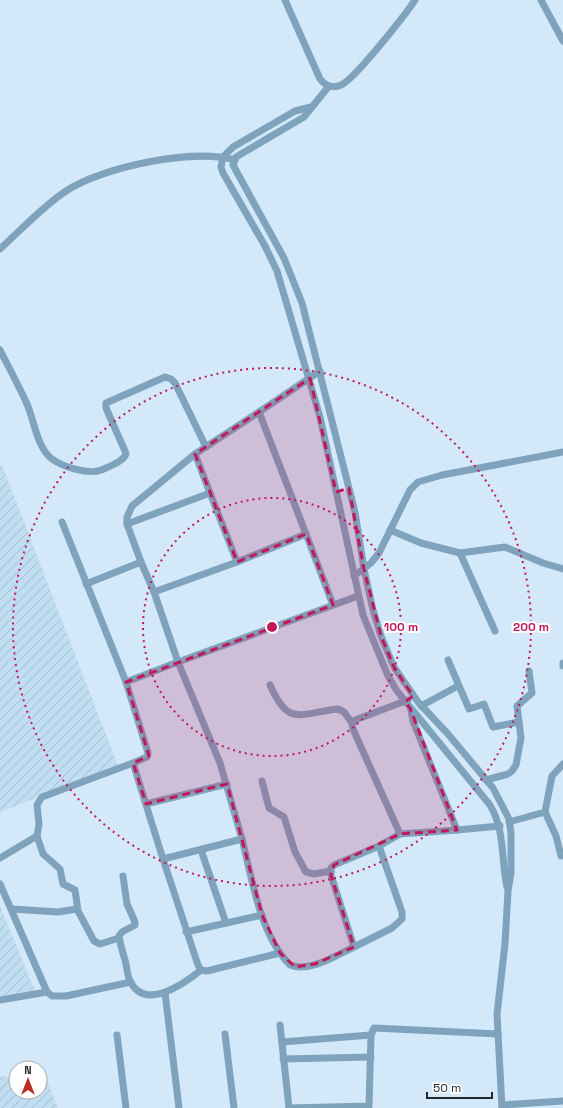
<svg xmlns="http://www.w3.org/2000/svg" width="563" height="1108" viewBox="0 0 563 1108" font-family="'Space Grotesk',sans-serif">
<style>
.industrial{fill:url(#industrial-furrows)}
.lines{fill:none;stroke-linecap:round;stroke-linejoin:round}
.minor{stroke:#7fa3bd;stroke-width:7}
.marked{fill:#c2185b;fill-opacity:0.2;stroke:#c2185b;stroke-width:3;stroke-dasharray:8 5;stroke-linejoin:round}
.ring{fill:none;stroke:#c2185b;stroke-width:2;stroke-dasharray:2 4}
.centre{fill:#c2185b;stroke:#fff;stroke-width:2}
.ring-label{font-size:12px;text-anchor:middle;font-weight:bold;fill:#c2185b;stroke:#fff;stroke-width:4;stroke-linejoin:round;paint-order:stroke}
</style>
<defs>
<pattern id="industrial-furrows" width="10" height="10" patternUnits="userSpaceOnUse"><rect width="10" height="10" fill="#c0ddf1"/><path d="M-1 1l2-2M0 10L10 0M9 11l2-2" fill="none" stroke="#a5becf"/></pattern>
</defs>
<rect width="100%" height="100%" fill="#d3e8f8"/>
<!-- industrial -->
<g class="industrial">
<path d="M2,465L118,766L0,812V466Z"/>
<path d="M0,906L35,991L0,1003Z"/>
<path d="M0,1076L16,1078V1092H40V1080L47,1081L58,1108H0Z"/>
</g>
<g class="lines">
<!-- minor -->
<g class="minor">
<path d="M285,0L320,79C326,86 332,89 341,85C354,80 405,15 415,0"/>
<path d="M541,0L563,41"/>
<path d="M329,86L304,117L236,157L233,165L284,258L302,303L355,512L364,569L373,610L381,636L394,667L418,702L448,734L493,788L509,819L511,833V873L508,891L505,944L497,1014L502,1108"/>
<path d="M311,107L295,111L233,147L223,157L221,167L223,173L265,246L277,271L320,417L363,615L388,676L397,691L490,805C505,830 501,859 507,887"/>
<path d="M0,249C21,230 42,207 66,191C102,167 193,148 235,160"/>
<path d="M0,350C9,368 19,386 27,404C34,420 37,448 52,459C63,467 89,475 101,470C108,467 123,462 126,454L125,451L106,408V403L165,377L171,379L175,383L206,447"/>
<path d="M210,493L195,454L259,412"/>
<path d="M62,522L126,682"/>
<path d="M127,524V517L132,506L195,454"/>
<path d="M390,530L421,543L460,553L505,547L543,563L563,569"/>
<path d="M306,534L259,412L320,371"/>
<path d="M460,553L495,631"/>
<path d="M141,562L127,524L210,493L237,562"/>
<path d="M354,576L371,563L379,553L410,490L418,482L442,475L563,452"/>
<path d="M86,584L141,562L154,592L178,662L126,682L148,753L147,757L133,763L163,859L242,839C252,879 260,935 290,965C310,973 337,955 354,947"/>
<path d="M154,592L237,562L306,534L333,605"/>
<path d="M448,660L469,709L484,704L493,727L519,722"/>
<path d="M563,663V666"/>
<path d="M270,685C289,728 300,713 338,709L344,712L352,723"/>
<path d="M408,700L355,720L352,723L353,729L400,834L457,830"/>
<path d="M421,706L458,686"/>
<path d="M411,710L413,721L457,830L500,826"/>
<path d="M486,780L508,774L512,771L516,765L521,738L517,706L532,693L529,671"/>
<path d="M262,781L269,808L284,817L295,852L306,872L314,874L331,871"/>
<path d="M146,804L227,784"/>
<path d="M545,812L556,836L561,856"/>
<path d="M509,822L545,812L552,776L563,764"/>
<path d="M242,839L220,763L178,662L358,596"/>
<path d="M379,846L402,912V919L392,928L354,947L331,875V868L334,865L379,846L400,834"/>
<path d="M201,850L226,923"/>
<path d="M0,858L37,836"/>
<path d="M163,859L198,965L201,970L207,971L280,953"/>
<path d="M123,876L127,904L135,922V925L122,932L119,936C120,944 123,953 125,960C127,967 127,975 130,981C145,1012 185,983 201,970"/>
<path d="M0,884L47,992L52,996H66L131,982"/>
<path d="M12,909L58,912L77,909"/>
<path d="M186,932L262,915"/>
<path d="M119,938L100,944L94,941L78,911L75,890L63,884L60,869L43,854L37,836L39,824L37,805L42,797L133,763"/>
<path d="M165,993L179,1108"/>
<path d="M0,1000L47,992"/>
<path d="M280,1025L289,1108"/>
<path d="M225,1034L234,1108"/>
<path d="M117,1035L126,1108"/>
<path d="M282,1042L371,1035"/>
<path d="M283,1059L371,1057"/>
<path d="M502,1105L563,1101"/>
<path d="M289,1108L369,1106L371,1035L374,1028L498,1034"/>
</g>
</g>
<!-- marked area -->
<path class="marked" d="M310,378L336,492L349,488L364,569L381,636L394,667L413,696L405,702L410,708L457,830L400,834L334,865L331,875L354,947L315,964L295,967L280,953L262,915L227,784L146,804L133,763L149,756L126,682L333,605L306,534L237,562L195,454Z"/>
<!-- distance rings -->
<g class="ring">
<circle cx="272" cy="627" r="129"/>
<circle cx="272" cy="627" r="259"/>
</g>
<circle cx="272" cy="627" r="6" class="centre"/>
<g class="ring-label">
<text x="401" y="631">100 m</text>
<text x="531" y="631">200 m</text>
</g>
<!-- north arrow -->
<g transform="translate(28 1080)"><circle r="19" fill="#ffffff" stroke="#a6a9ac"/>
<path d="M0-3L7 15L0 10L-7 15Z" fill="#bb2d22"/>
<text y="-6" font-size="11" font-weight="bold" text-anchor="middle" fill="#21292f">N</text>
</g>
<!-- scale -->
<path d="M427 1092v6h65v-6" fill="none" stroke="#21292f" stroke-width="2"/>
<text x="433" y="1092" font-size="12" fill="#21292f" stroke="#ffffff" stroke-width="3" paint-order="stroke">50 m</text>
</svg>
